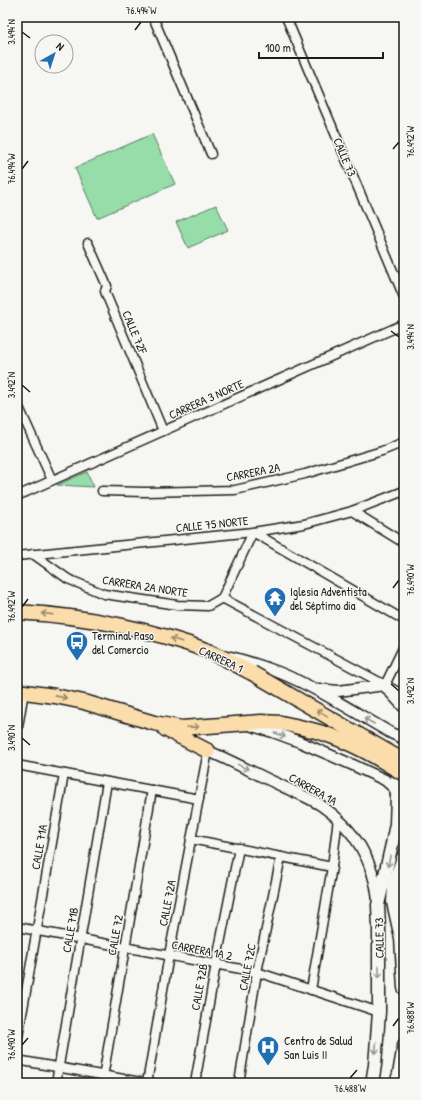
<svg xmlns="http://www.w3.org/2000/svg" width="421" height="1100" viewBox="0 0 421 1100" font-family="'Patrick Hand',sans-serif">
<style>
.green{fill:#96ddaa;stroke:#597c63}
.lines{fill:none;stroke-linecap:round;stroke-linejoin:round}
.minor-casing{stroke:#1c1c1c;stroke-width:11}
.tertiary-casing{stroke:#1c1c1c;stroke-width:13}
.secondary-casing{stroke:#1c1c1c;stroke-width:15}
.trunk-casing{stroke:#1c1c1c;stroke-width:17}
.minor{stroke:#f6f6f2;stroke-width:8}
.tertiary{stroke:#f6f6f2;stroke-width:10}
.secondary{stroke:#f6f6f2;stroke-width:12}
.trunk{stroke:#fbddab;stroke-width:14}
.trunk-bridge-casing{stroke:#1c1c1c;stroke-width:17;stroke-linecap:butt}
.trunk-bridge{stroke:#fbddab;stroke-width:14}
.oneway{stroke:#97866b}
.oneway2{stroke:#949492}
.ticks{fill:none;stroke:#1c1c1c;stroke-width:1.5}
.labels{text-anchor:middle;dominant-baseline:central;stroke-width:3;stroke-linejoin:round;paint-order:stroke}
.street-label{font-size:12px;fill:#1c1c1c;stroke:#f6f6f2}
.poi-label{font-size:12px;fill:#1c1c1c;stroke:#f6f6f2;text-anchor:start}
.neatline{fill:none;stroke:#1c1c1c;stroke-width:1.5}
.ticks-label{font-size:10px;text-anchor:middle;fill:#1c1c1c}
</style>
<rect width="100%" height="100%" fill="#f6f6f2"/>
<filter id="ink" filterUnits="userSpaceOnUse"><feTurbulence type="fractalNoise" baseFrequency=".025" numOctaves="2"/><feDisplacementMap in="SourceGraphic" scale="8" xChannelSelector="R" yChannelSelector="G"/><feConvolveMatrix kernelMatrix="1 2 1 2 8 2 1 2 1" color-interpolation-filters="sRGB"/></filter>
<g filter="url(#ink)">
<!-- green -->
<g class="green">
<path d="M152,134L175,184L97,218L75,168Z"/>
<path d="M216,205L228,230L188,248L176,222Z"/>
<path d="M87,472L94,487L57,485Z"/>
</g>
<g class="lines">
<!-- minor casing -->
<g class="minor-casing">
<g id="minor">
<path d="M153,17L211,154"/>
<path d="M286,17L404,297"/>
<path d="M88,243L107,286L105,291L106,294L163,431"/>
<path d="M17,403L52,480"/>
<path d="M102,491L145,492L235,490L305,474L382,451L404,442"/>
<path d="M17,496L404,324"/>
<path d="M352,511L404,543"/>
<path d="M33,554L68,579L104,594L177,605L208,606L222,598"/>
<path d="M17,556L253,532L304,524L352,511L404,491"/>
<path d="M222,598L253,532L404,620"/>
<path d="M222,598L404,695"/>
<path d="M385,685L404,646"/>
<path d="M17,765L199,799"/>
<path d="M191,839L332,867"/>
<path d="M17,927L257,972L379,1012"/>
<path d="M311,990L332,867L338,818"/>
<path d="M17,1043L64,774"/>
<path d="M17,1060L146,1083"/>
<path d="M56,1083L107,782"/>
<path d="M102,1083L152,790"/>
<path d="M147,1083L169,955L208,751"/>
<path d="M195,1083L216,964L239,848"/>
<path d="M239,1083L257,972L281,857"/>
</g>
</g>
<!-- tertiary casing -->
<g class="tertiary-casing">
<g id="tertiary">
<path d="M231,657C247,661 262,666 278,672C318,688 354,712 391,733L404,739"/>
<path d="M318,689L338,691L385,685"/>
<path d="M249,725L273,732L300,742L353,765L385,780L393,787L397,793"/>
<path d="M17,727L23,691"/>
<path d="M208,751C232,761 254,773 278,784C291,791 309,797 322,806C354,828 374,861 378,900"/>
</g>
</g>
<!-- secondary casing -->
<g class="secondary-casing">
<g id="secondary">
<path d="M385,685L404,706"/>
<path d="M400,803C394,789 395,776 402,763"/>
<path d="M404,855L396,877L394,887L393,902L401,938L404,988"/>
<path d="M372,1083L375,1065L379,1012V929L378,905L392,844L396,824L397,795"/>
<path d="M396,1083L399,1074L404,1045"/>
</g>
</g>
<!-- trunk casing -->
<g class="trunk-casing">
<g id="trunk">
<path d="M17,612C83,616 149,628 211,652C225,658 238,666 252,673"/>
<path d="M17,691L55,696L84,702L154,723L182,728L261,722L281,723L295,726"/>
<path d="M165,729L208,751"/>
</g>
</g>
<!-- minor -->
<use href="#minor" class="minor"/>
<!-- tertiary -->
<use href="#tertiary" class="tertiary"/>
<!-- secondary -->
<use href="#secondary" class="secondary"/>
<!-- trunk -->
<use href="#trunk" class="trunk"/>
<!-- trunk-bridge casing -->
<g class="trunk-bridge-casing">
<g id="trunk-bridge">
<path d="M252,673L404,761"/>
<path d="M295,726C304,728 313,730 322,733C352,742 378,758 404,774"/>
</g>
</g>
<!-- trunk-bridge -->
<use href="#trunk-bridge" class="trunk-bridge"/>
</g>
<!-- one-way arrows -->
<defs><path id="oneway-shaft" d="M-6 0H5M1.5-3L5.5 0L1.5 3" fill="none" stroke-width="1.6" stroke-linecap="round" stroke-linejoin="round"/></defs>
<g class="oneway">
<use href="#oneway-shaft" transform="translate(47 614) rotate(-174)"/>
<use href="#oneway-shaft" transform="translate(176 640) rotate(-162)"/>
<use href="#oneway-shaft" transform="translate(61 697) rotate(11)"/>
<use href="#oneway-shaft" transform="translate(322 713) rotate(-150)"/>
<use href="#oneway-shaft" transform="translate(193 727) rotate(-2)"/>
</g>
<g class="oneway2">
<use href="#oneway-shaft" transform="translate(369 721) rotate(-150)"/>
<use href="#oneway-shaft" transform="translate(280 735) rotate(21)"/>
<use href="#oneway-shaft" transform="translate(243 767) rotate(26)"/>
<use href="#oneway-shaft" transform="translate(389 861) rotate(103)"/>
<use href="#oneway-shaft" transform="translate(379 972) rotate(90)"/>
<use href="#oneway-shaft" transform="translate(376 1048) rotate(94)"/>
</g>
</g>
<!-- ticks -->
<path class="ticks" d="M135,30L141,22M22,32L30,38M393,149L399,142M22,169L28,161M391,331L399,337M22,385L30,392M393,588L399,580M22,607L28,599M391,684L399,691M22,738L30,745M393,1026L399,1018M22,1045L28,1038M350,1078L357,1070"/>
<!-- icons -->
<defs>
<g id="temple-pin" transform="scale(1.15)"><path d="M0 17L-7.5 6A9.5 9.5 0 1 1 7.5 6Z" fill="#1f6fb2" stroke="#f6f6f2"/><path d="M0-6L5-2H3V0L6.5 2.5H4V6H1.5V3h-3V6H-4V2.5H-6.5L-3 0V-2H-5Z" fill="#fff"/></g>
<g id="bus-pin" transform="scale(1.15)"><path d="M0 17L-7.5 6A9.5 9.5 0 1 1 7.5 6Z" fill="#1f6fb2" stroke="#f6f6f2"/><path d="M-5-6H5V4H4V6H2V4H-2V6H-4V4H-5ZM-3.5-4V0h7V-4ZM-3.5 1.2v1.5H-2V1.2ZM2 1.2v1.5H3.5V1.2Z" fill="#fff"/></g>
<g id="hospital-pin" transform="scale(1.15)"><path d="M0 17L-7.5 6A9.5 9.5 0 1 1 7.5 6Z" fill="#1f6fb2" stroke="#f6f6f2"/><path d="M-5-5h3v3.5h4V-5h3V5h-3V1.5h-4V5h-3Z" fill="#fff"/></g>
</defs>
<g fill-rule="evenodd">
<use href="#temple-pin" x="275" y="598"/>
<use href="#bus-pin" x="77" y="642"/>
<use href="#hospital-pin" x="268" y="1047"/>
</g>
<g class="labels">
<!-- street labels -->
<g class="street-label">
<text transform="translate(345 157) rotate(67)">CALLE 73</text>
<text transform="translate(135 332) rotate(67)">CALLE 72F</text>
<text transform="translate(206 399) rotate(-24)">CARRERA 3 NORTE</text>
<text transform="translate(253 472) rotate(-11)">CARRERA 2A</text>
<text transform="translate(212 524) rotate(-6)">CALLE 75 NORTE</text>
<text transform="translate(145 586) rotate(9)">CARRERA 2A NORTE</text>
<text transform="translate(221 659) rotate(25)">CARRERA 1</text>
<text transform="translate(313 789) rotate(29)">CARRERA 1A</text>
<text transform="translate(39 847) rotate(-80)">CALLE 71A</text>
<text transform="translate(167 903) rotate(-79)">CALLE 72A</text>
<text transform="translate(70 930) rotate(-80)">CALLE 71B</text>
<text transform="translate(115 935) rotate(-80)">CALLE 72</text>
<text transform="translate(379 938) rotate(-91)">CALLE 73</text>
<text transform="translate(202 950) rotate(11)">CARRERA 1A 2</text>
<text transform="translate(247 967) rotate(-79)">CALLE 72C</text>
<text transform="translate(199 987) rotate(-80)">CALLE 72B</text>
</g>
<!-- poi labels -->
<g class="poi-label">
<text x="290" y="591">Iglesia Adventista<tspan x="290" dy="14">del Séptimo dia</tspan></text>
<text x="92" y="635">Terminal Paso<tspan x="92" dy="14">del Comercio</tspan></text>
<text x="284" y="1040">Centro de Salud<tspan x="284" dy="14">San Luis II</tspan></text>
</g>
</g>
<!-- margin -->
<rect width="421" height="1100" fill="none" stroke="#f6f6f2" stroke-width="44"/>
<!-- north arrow -->
<g transform="translate(54 54) rotate(39)"><circle r="19" fill="#f6f6f2" stroke="#9f9f9c"/>
<path d="M0-3L7 15L0 10L-7 15Z" fill="#1f6fb2"/>
<text y="-6" font-size="11" font-weight="bold" text-anchor="middle" fill="#1c1c1c">N</text>
</g>
<!-- scale -->
<path d="M259 52v6h124v-6" fill="none" stroke="#1c1c1c" stroke-width="2"/>
<text x="265" y="52" font-size="12" fill="#1c1c1c" stroke="#f6f6f2" stroke-width="3" paint-order="stroke">100 m</text>
<rect x="22" y="22" width="377" height="1056" class="neatline"/>
<g class="ticks-label">
<text x="141" y="14">76.494°W</text>
<text transform="translate(11 32) rotate(-90)" y="4">3.494°N</text>
<text transform="translate(410 142) rotate(-90)" y="4">76.492°W</text>
<text transform="translate(11 169) rotate(-90)" y="4">76.494°W</text>
<text transform="translate(410 337) rotate(-90)" y="4">3.494°N</text>
<text transform="translate(11 385) rotate(-90)" y="4">3.492°N</text>
<text transform="translate(410 580) rotate(-90)" y="4">76.490°W</text>
<text transform="translate(11 607) rotate(-90)" y="4">76.492°W</text>
<text transform="translate(410 691) rotate(-90)" y="4">3.492°N</text>
<text transform="translate(11 738) rotate(-90)" y="4">3.490°N</text>
<text transform="translate(410 1018) rotate(-90)" y="4">76.488°W</text>
<text transform="translate(11 1045) rotate(-90)" y="4">76.490°W</text>
<text x="350" y="1092">76.488°W</text>
</g>
</svg>
